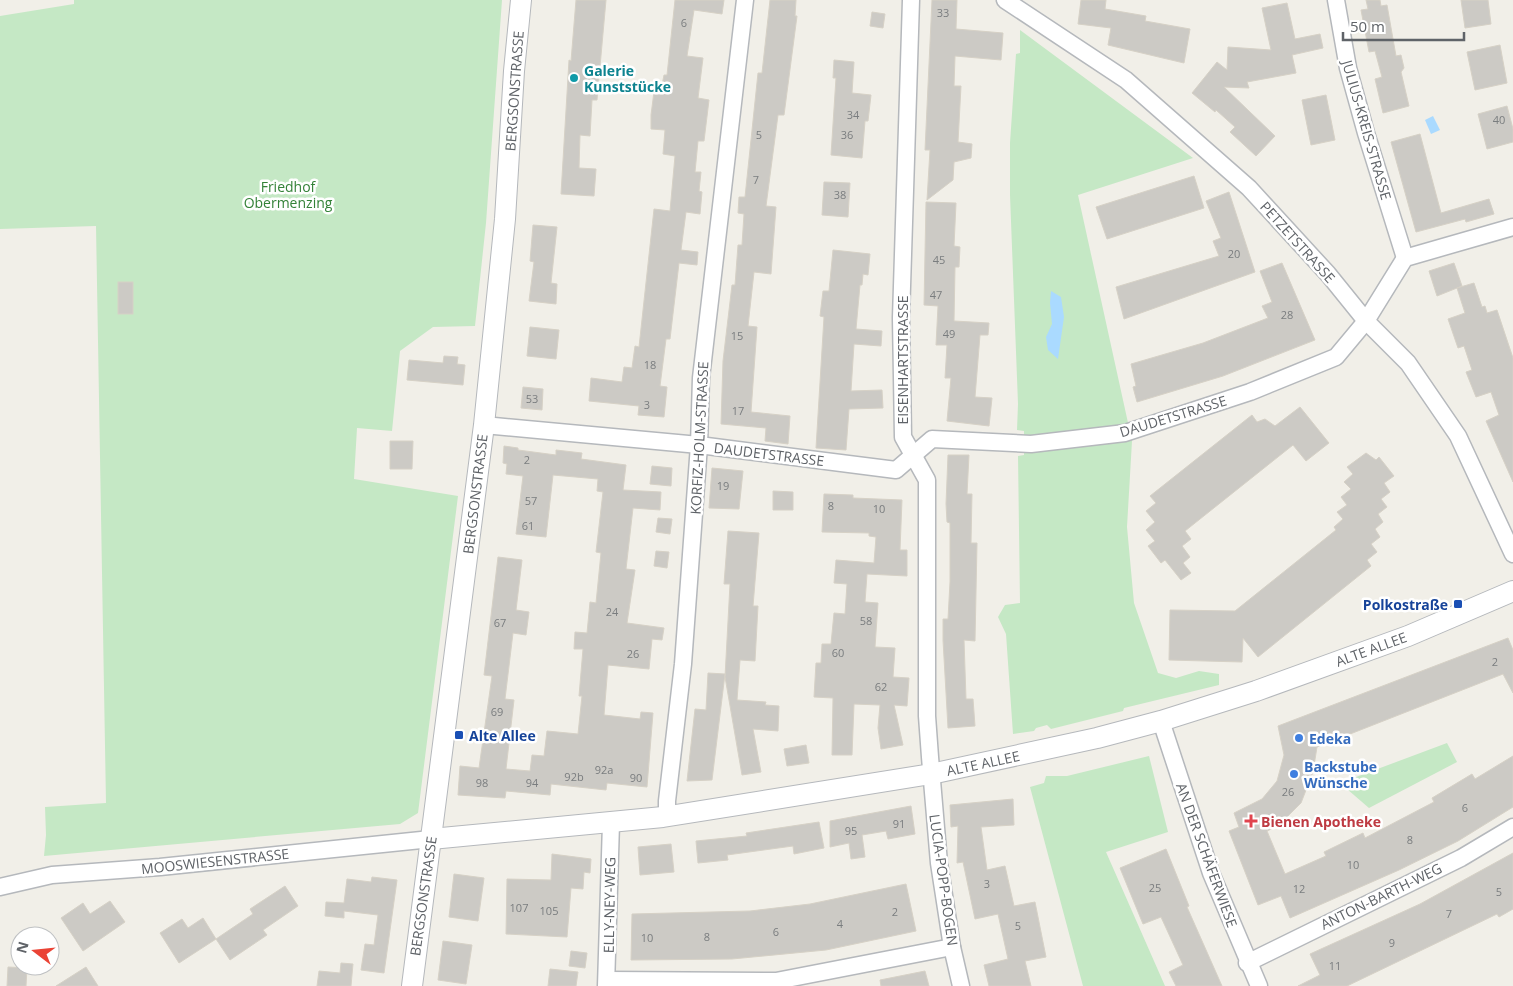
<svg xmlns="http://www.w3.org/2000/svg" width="1513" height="986" viewBox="0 0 1513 986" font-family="'Open Sans',sans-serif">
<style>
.green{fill:#c5e8c5}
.water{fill:#aadaff}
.building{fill:#cccac5;stroke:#d6d1c6}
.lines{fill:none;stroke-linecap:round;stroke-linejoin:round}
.minor-casing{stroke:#b5b8bc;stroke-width:19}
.tertiary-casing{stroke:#b5b8bc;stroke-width:22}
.minor{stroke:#fff;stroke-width:16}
.tertiary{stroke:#fff;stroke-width:20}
.culture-dot{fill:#0f9aa8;stroke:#fff;stroke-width:2}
.transit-dot{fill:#1a4fb4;stroke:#fff;stroke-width:2}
.shop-dot{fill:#3f7fe0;stroke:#fff;stroke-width:2}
.health-dot{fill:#e0444e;stroke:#fff;stroke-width:2}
.labels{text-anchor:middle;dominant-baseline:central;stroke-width:5;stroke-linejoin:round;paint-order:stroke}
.number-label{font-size:11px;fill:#7a7d7f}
.culture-label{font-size:14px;font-weight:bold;fill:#0d838f;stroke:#fff;text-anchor:start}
.street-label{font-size:14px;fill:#5f6368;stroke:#fff}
.park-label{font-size:14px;fill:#348238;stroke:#fff}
.transit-label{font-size:14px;font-weight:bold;fill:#164399;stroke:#fff;text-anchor:end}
.shop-label{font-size:14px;font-weight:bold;fill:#366cbe;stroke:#fff;text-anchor:start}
.health-label{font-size:14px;font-weight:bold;fill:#be3a42;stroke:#fff;text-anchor:start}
</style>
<rect width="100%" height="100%" fill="#f1efe8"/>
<!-- green -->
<g class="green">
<path d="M74,0H502L486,223L475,326L433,327L400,351L392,431L357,428L354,479L458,496L418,813L400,824L44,856L46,835L45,807L106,803L96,226L0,229V16L74,4Z"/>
<path d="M1020,30L1193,158L1078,195L1132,441L1127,527L1134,603L1158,673L1176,678L1199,671L1219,674V685L1124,708L1123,711L1051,729L1047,725L1036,728L1034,731L1013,734L1006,634L998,617L1005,605L1020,603L1018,456L1024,455V431L1017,430L1018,404L1010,195V143L1016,54L1020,53Z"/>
<path d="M1447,743L1457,762L1369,808L1340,783Z"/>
<path d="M1149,756L1168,832L1106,852L1165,986H1083L1030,787L1044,783L1046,776H1067Z"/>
</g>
<!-- water -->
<g class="water">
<path d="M1433,116L1440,130L1431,134L1425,120Z"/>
<path d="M1051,291L1061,297L1064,317L1058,359L1048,350L1046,337L1052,324L1050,303Z"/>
</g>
<!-- building -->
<g class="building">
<path d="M576,0H606L597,100H592L590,136L580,135L579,168L596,169L594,196L561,194L569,60L571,61Z"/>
<path d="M675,0H724L722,14L694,10L687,56L703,58L698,98L709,100L704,141H698L695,172H701L699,191L702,192L700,214L686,212L681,250L698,252L697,265L679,263L670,339H666L660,386L667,387L664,417L638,415L639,406L589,401L591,378L622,382L624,367L632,368L635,346L639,347L654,209L670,211L675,156L663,154L665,130L651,129V115L655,84L662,85L664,75H667Z"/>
<path d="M770,0H796L795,16H797L784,115H778L766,206L776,207L771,274L754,272L748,326L757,327L751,412L790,416L788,444L765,441L766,428L721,424L723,361L732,285H735L738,245H742L744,214L738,213L739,197H745L758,73H762Z"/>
<path d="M932,0H957L956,29L1003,33L1001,60L955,56L954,86H961L958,142L972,144L971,158L954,162L953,180L927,200L930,150H925Z"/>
<path d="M1081,0H1106L1105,9L1146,16L1145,21L1190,29L1184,63L1108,45L1111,28L1078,24Z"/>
<path d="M1366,0H1380L1381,6L1387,5L1396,56L1401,55L1404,68L1401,72L1409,106L1383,113L1375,79L1382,77L1375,51L1369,52L1361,10L1368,9Z"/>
<path d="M1461,0H1488L1491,24L1465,28Z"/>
<path d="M1287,3L1295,39L1320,34L1323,48L1292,55L1296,73L1247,82L1249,88L1224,87L1275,136L1256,156L1230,132L1235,127L1216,110L1215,112L1192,93L1217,62L1227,70L1228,47L1271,50L1262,8Z"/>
<path d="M872,12L885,14L883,28L870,26Z"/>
<path d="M1500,45L1507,83L1475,90L1467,52Z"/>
<path d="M834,60L854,62L852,93L871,95L868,121H865L862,158L831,155L836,78H833Z"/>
<path d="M1326,95L1335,140L1311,145L1302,100Z"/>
<path d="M1507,106L1513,129V142L1487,149L1478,114Z"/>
<path d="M1420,134L1441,213L1489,199L1494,214L1466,222L1465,219L1416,232L1391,142Z"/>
<path d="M1194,176L1204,208L1107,239L1096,207Z"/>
<path d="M824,182L850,183L848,217L822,215Z"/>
<path d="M1229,192L1255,272L1124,319L1116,287L1219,256L1213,241L1221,238L1206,201Z"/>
<path d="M926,202L956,203L954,246L960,247L959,267H955L954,321L989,323L988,335H980L975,397L992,398L989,426L947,421L951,378H945L947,345H936L938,306L924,305Z"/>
<path d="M533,225L557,227L551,283L557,284L556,304L529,301L534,262L530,261Z"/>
<path d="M833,250L870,254L868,275L863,274L862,285H860L856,329L882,331L881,346L854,344L851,391L882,390L883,408L849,409L846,450L816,448L824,317L820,316L823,291H829Z"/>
<path d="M1282,263L1315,340L1223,376L1137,402L1133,387L1136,386L1131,364L1203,343L1268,318L1262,306L1272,302L1260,271Z"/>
<path d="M1454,263L1462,286L1437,296L1429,271Z"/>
<rect x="118" y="282" width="15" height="32"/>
<path d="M1474,283L1482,307L1485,306L1487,313L1497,310L1513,358V482L1486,421L1499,415L1491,392L1476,397L1466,372L1472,370L1464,346L1458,348L1448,319L1465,313L1457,288Z"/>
<path d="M530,327L559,330L556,359L527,356Z"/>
<path d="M444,356L458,357L457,364L465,365L463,385L407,380L409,360L443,363Z"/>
<path d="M523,387L543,389L542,410L521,408Z"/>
<path d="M1300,407L1329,443L1306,461L1293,445L1185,531L1191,539L1182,546L1190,557L1183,563L1191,573L1181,580L1165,560L1161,563L1148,546L1155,541L1146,530L1155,522L1146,511L1156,503L1150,496L1252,415L1257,422L1265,419L1275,426Z"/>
<path d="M390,441H413L412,469H390Z"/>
<path d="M504,446L518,448V450L556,455V450L582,453L581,459L626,465L623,490L661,492L660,510L633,508L626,569L635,570L627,623L664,628L662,640L652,639L649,669L608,665L604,715L640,719L641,712L653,713L647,787L607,783L606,790L551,784L550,795L506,791L505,798L458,795L460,766L479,768L492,676L484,675L498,557L522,560L516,610L529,612L526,635L513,633L505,699L514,700L506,769L530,771L532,755L544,756L547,731L578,734L582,696H579L583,649H574L575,632L587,633L590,602L596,603L601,553L596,552L603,492L597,491L598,479L553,475L546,537L516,534L523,476L506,474L507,464L503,463Z"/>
<path d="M1366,453L1376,460L1379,457L1394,476L1384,483L1390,492L1381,499L1387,507L1378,514L1383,522L1375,529L1380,537L1371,544L1377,552L1367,560L1371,566L1258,657L1243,638L1242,662L1169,660L1170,610L1235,611L1336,530L1334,527L1343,519L1337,512L1347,505L1341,497L1351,489L1344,482L1353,474L1347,467Z"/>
<path d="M948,455H969L967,494H972L971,543H977L975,641L964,640L966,699H973L975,726L948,728L943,640V619H948L950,582V523L947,522L946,504Z"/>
<path d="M652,466L672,468L671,486L650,484Z"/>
<path d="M712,468L743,471L739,509L709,508Z"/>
<path d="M773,491L793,492V510H773Z"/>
<path d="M824,494L853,495V498L902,500L900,550H907V576L867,574L865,602L878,603L875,647L895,648L893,677L909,678L907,706L894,705L903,745L881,749L878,728L880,705L854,704L852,755H832L833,698L814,697L816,663H821L822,644H831L834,613L845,614L847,584L834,583L836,560L874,563L876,537L869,536V533L822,532Z"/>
<path d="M658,518L672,519L670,534L656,532Z"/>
<path d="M728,531L759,533L753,606H758L755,661L740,660L737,700L766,702L765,705L779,706L778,731L753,729L761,772L742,775L725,677L730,584H724Z"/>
<path d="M656,551L669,552L667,568L654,566Z"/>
<path d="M1508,638L1513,650V693L1503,674L1317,747L1313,772L1301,803L1278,826L1267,831L1285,874L1326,856L1324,852L1363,833L1365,838L1434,802L1432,798L1472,774L1475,779L1513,756V807L1458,841L1399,870L1290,918L1281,896L1258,905L1229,831L1239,827L1234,813L1262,799L1277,781L1284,755L1278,726Z"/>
<path d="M708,673L725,674L712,780L687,781L695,709L706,710Z"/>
<path d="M806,745L809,763L787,766L784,749Z"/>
<path d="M1013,799L1014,825L981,827L987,870L1005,866L1014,906L1035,902L1046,957L1025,961L1031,986H989L984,965L1008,959L998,914L975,919L963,862L957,863L958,826L951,827L950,805Z"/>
<path d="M911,806L915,834L888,839L886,831L862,835L865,857L851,859L849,843L830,847V821Z"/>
<path d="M819,822L824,848L794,854L793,846L727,855L728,860L698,863L696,841L747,836L746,833Z"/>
<path d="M671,844L674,872L640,875L638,847Z"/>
<path d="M1166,849L1189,906L1187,907L1222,986H1176L1169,972L1183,965L1161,917L1143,924L1120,868Z"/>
<path d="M1513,853V909L1499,917L1497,914L1347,986H1298L1320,975L1310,954L1420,904Z"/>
<path d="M552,854L591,859L590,873L584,872L583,889L571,888L567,937L506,934L507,879L551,880Z"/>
<path d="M454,874L484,878L478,921L449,917Z"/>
<path d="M372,877L397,880L384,973L361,970L365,944L374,945L378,915L344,911V918L325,916L326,902L344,903L347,879L371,882Z"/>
<path d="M906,884L916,931L826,950L732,959L631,960L632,914L750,911L810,904Z"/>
<path d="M285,886L298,906L263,930L267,935L230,960L216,939L253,914L250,909Z"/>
<path d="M110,901L125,922L83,951L61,918L83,903L90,914Z"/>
<path d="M203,918L216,939L179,963L160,933L182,919L188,928Z"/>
<path d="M443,941L472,945L466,984L438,980Z"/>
<path d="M571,951L587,953L585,968L569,966Z"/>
<path d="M341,963L353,964L351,986H317L319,971L340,973Z"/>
<path d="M8,967L27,968L26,986H7Z"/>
<path d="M86,967L98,986H56Z"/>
<path d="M550,969L578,972L576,986H548Z"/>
<path d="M925,971L929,986H881L880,980Z"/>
</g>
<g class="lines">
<!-- minor casing -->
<g class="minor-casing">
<g id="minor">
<path d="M911,0L901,318L903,437L927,480V716L930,757L939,863L952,947L961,986"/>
<path d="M1005,0L1126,80L1249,188L1328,274L1366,321L1408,363L1458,436L1513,554"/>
<path d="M1336,0L1348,68L1366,133L1405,258"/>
<path d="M484,425L699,445L896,470L932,439L1031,444L1125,433L1250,392L1336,357L1366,321L1405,258L1513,227"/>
<path d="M1161,721L1211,873L1259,986"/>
<path d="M667,817V801L683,664L699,445L701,378L745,0"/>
<path d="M0,887L52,875L160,867L431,839"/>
<path d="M1247,963L1461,858L1513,827"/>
<path d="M607,980L776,981L952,947"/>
<path d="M606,986L611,823"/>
</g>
</g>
<!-- tertiary casing -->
<g class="tertiary-casing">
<g id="tertiary">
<path d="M431,839L663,817L931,774L1097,738L1161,721L1256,691L1408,636L1513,591"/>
<path d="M412,986L484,425L505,219L514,71L521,0"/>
</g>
</g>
<!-- minor -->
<use href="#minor" class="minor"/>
<!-- tertiary -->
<use href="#tertiary" class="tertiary"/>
</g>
<!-- markers -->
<circle class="culture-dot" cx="574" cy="78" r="5"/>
<g class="transit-dot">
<rect x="1453" y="599" width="10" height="10" rx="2.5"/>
<rect x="454" y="730" width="10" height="10" rx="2.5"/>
</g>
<g class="shop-dot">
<circle cx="1299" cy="738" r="5"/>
<circle cx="1294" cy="774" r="5"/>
</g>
<path class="health-dot" d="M1248.5 813.5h5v5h5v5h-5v5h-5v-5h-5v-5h5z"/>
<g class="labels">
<!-- number labels -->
<g class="number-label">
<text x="943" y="12">33</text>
<text x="684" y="22">6</text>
<text x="853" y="114">34</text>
<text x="1499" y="119">40</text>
<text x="759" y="134">5</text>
<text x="847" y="134">36</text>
<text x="756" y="179">7</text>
<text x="840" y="194">38</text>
<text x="1234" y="253">20</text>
<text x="939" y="259">45</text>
<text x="936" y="294">47</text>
<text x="1287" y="314">28</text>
<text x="949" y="333">49</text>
<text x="737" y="335">15</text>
<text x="650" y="364">18</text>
<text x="532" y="398">53</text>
<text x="647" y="404">3</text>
<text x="738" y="410">17</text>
<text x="527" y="459">2</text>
<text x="723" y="485">19</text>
<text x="531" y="500">57</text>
<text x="831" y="505">8</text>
<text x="879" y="508">10</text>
<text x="528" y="525">61</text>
<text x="612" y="611">24</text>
<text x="866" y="620">58</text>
<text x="500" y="622">67</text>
<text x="838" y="652">60</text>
<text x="633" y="653">26</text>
<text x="1495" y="661">2</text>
<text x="881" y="686">62</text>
<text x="497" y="711">69</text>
<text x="604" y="769">92a</text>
<text x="574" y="776">92b</text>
<text x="636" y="777">90</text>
<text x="482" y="782">98</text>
<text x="532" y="782">94</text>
<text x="1288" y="791">26</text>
<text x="1465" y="807">6</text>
<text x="899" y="823">91</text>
<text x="851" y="830">95</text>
<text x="1410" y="839">8</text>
<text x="1353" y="864">10</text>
<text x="987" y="883">3</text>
<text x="1155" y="887">25</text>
<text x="1299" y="888">12</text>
<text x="1499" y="891">5</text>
<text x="519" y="907">107</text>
<text x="549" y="910">105</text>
<text x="895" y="911">2</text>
<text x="1449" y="913">7</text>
<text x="840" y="923">4</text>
<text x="1018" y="925">5</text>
<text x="776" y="931">6</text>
<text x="707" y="936">8</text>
<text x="647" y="937">10</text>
<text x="1392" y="942">9</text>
<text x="1335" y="965">11</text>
</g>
<!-- culture labels -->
<g class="culture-label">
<text x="584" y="70">Galerie<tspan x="584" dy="16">Kunststücke</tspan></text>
</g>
<!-- street labels -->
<g class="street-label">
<text transform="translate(514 91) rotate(-86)">BERGSONSTRASSE</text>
<text transform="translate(1367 130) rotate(74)">JULIUS-KREIS-STRASSE</text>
<text transform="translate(1298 242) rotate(48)">PETZETSTRASSE</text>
<text transform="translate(902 360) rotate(-90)">EISENHARTSTRASSE</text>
<text transform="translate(1173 416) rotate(-17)">DAUDETSTRASSE</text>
<text transform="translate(699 438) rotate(-87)">KORFIZ-HOLM-STRASSE</text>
<text transform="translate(769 454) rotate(7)">DAUDETSTRASSE</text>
<text transform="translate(475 494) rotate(-83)">BERGSONSTRASSE</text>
<text transform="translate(1371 649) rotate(-20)">ALTE ALLEE</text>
<text transform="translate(983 763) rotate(-12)">ALTE ALLEE</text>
<text transform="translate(1207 855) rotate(70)">AN DER SCHÄFERWIESE</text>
<text transform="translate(215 861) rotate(-6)">MOOSWIESENSTRASSE</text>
<text transform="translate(944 880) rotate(82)">LUCIA-POPP-BOGEN</text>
<text transform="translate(423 896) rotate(-82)">BERGSONSTRASSE</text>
<text transform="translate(1381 896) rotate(-26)">ANTON-BARTH-WEG</text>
<text transform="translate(609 905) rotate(-89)">ELLY-NEY-WEG</text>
</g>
<!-- park labels -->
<g class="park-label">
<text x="288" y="186">Friedhof<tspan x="288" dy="16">Obermenzing</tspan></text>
</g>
<!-- transit labels -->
<g class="transit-label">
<text x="1448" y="604">Polkostraße</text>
<text x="469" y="735" text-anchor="start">Alte Allee</text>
</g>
<!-- shop labels -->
<g class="shop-label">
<text x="1309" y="738">Edeka</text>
<text x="1304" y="766">Backstube<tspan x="1304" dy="16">Wünsche</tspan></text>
</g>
<!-- health labels -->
<g class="health-label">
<text x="1261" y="821">Bienen Apotheke</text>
</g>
</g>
<!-- north arrow -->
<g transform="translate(35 951) rotate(286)"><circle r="24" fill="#ffffff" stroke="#bfc1c3"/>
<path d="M0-4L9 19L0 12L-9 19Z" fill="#ea4335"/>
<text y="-8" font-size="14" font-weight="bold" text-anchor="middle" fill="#5f6368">N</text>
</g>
<!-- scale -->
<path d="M1343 32v8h121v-8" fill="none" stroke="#5f6368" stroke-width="2.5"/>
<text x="1350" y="32" font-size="15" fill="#5f6368" stroke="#ffffff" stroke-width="4" paint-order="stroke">50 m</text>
</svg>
